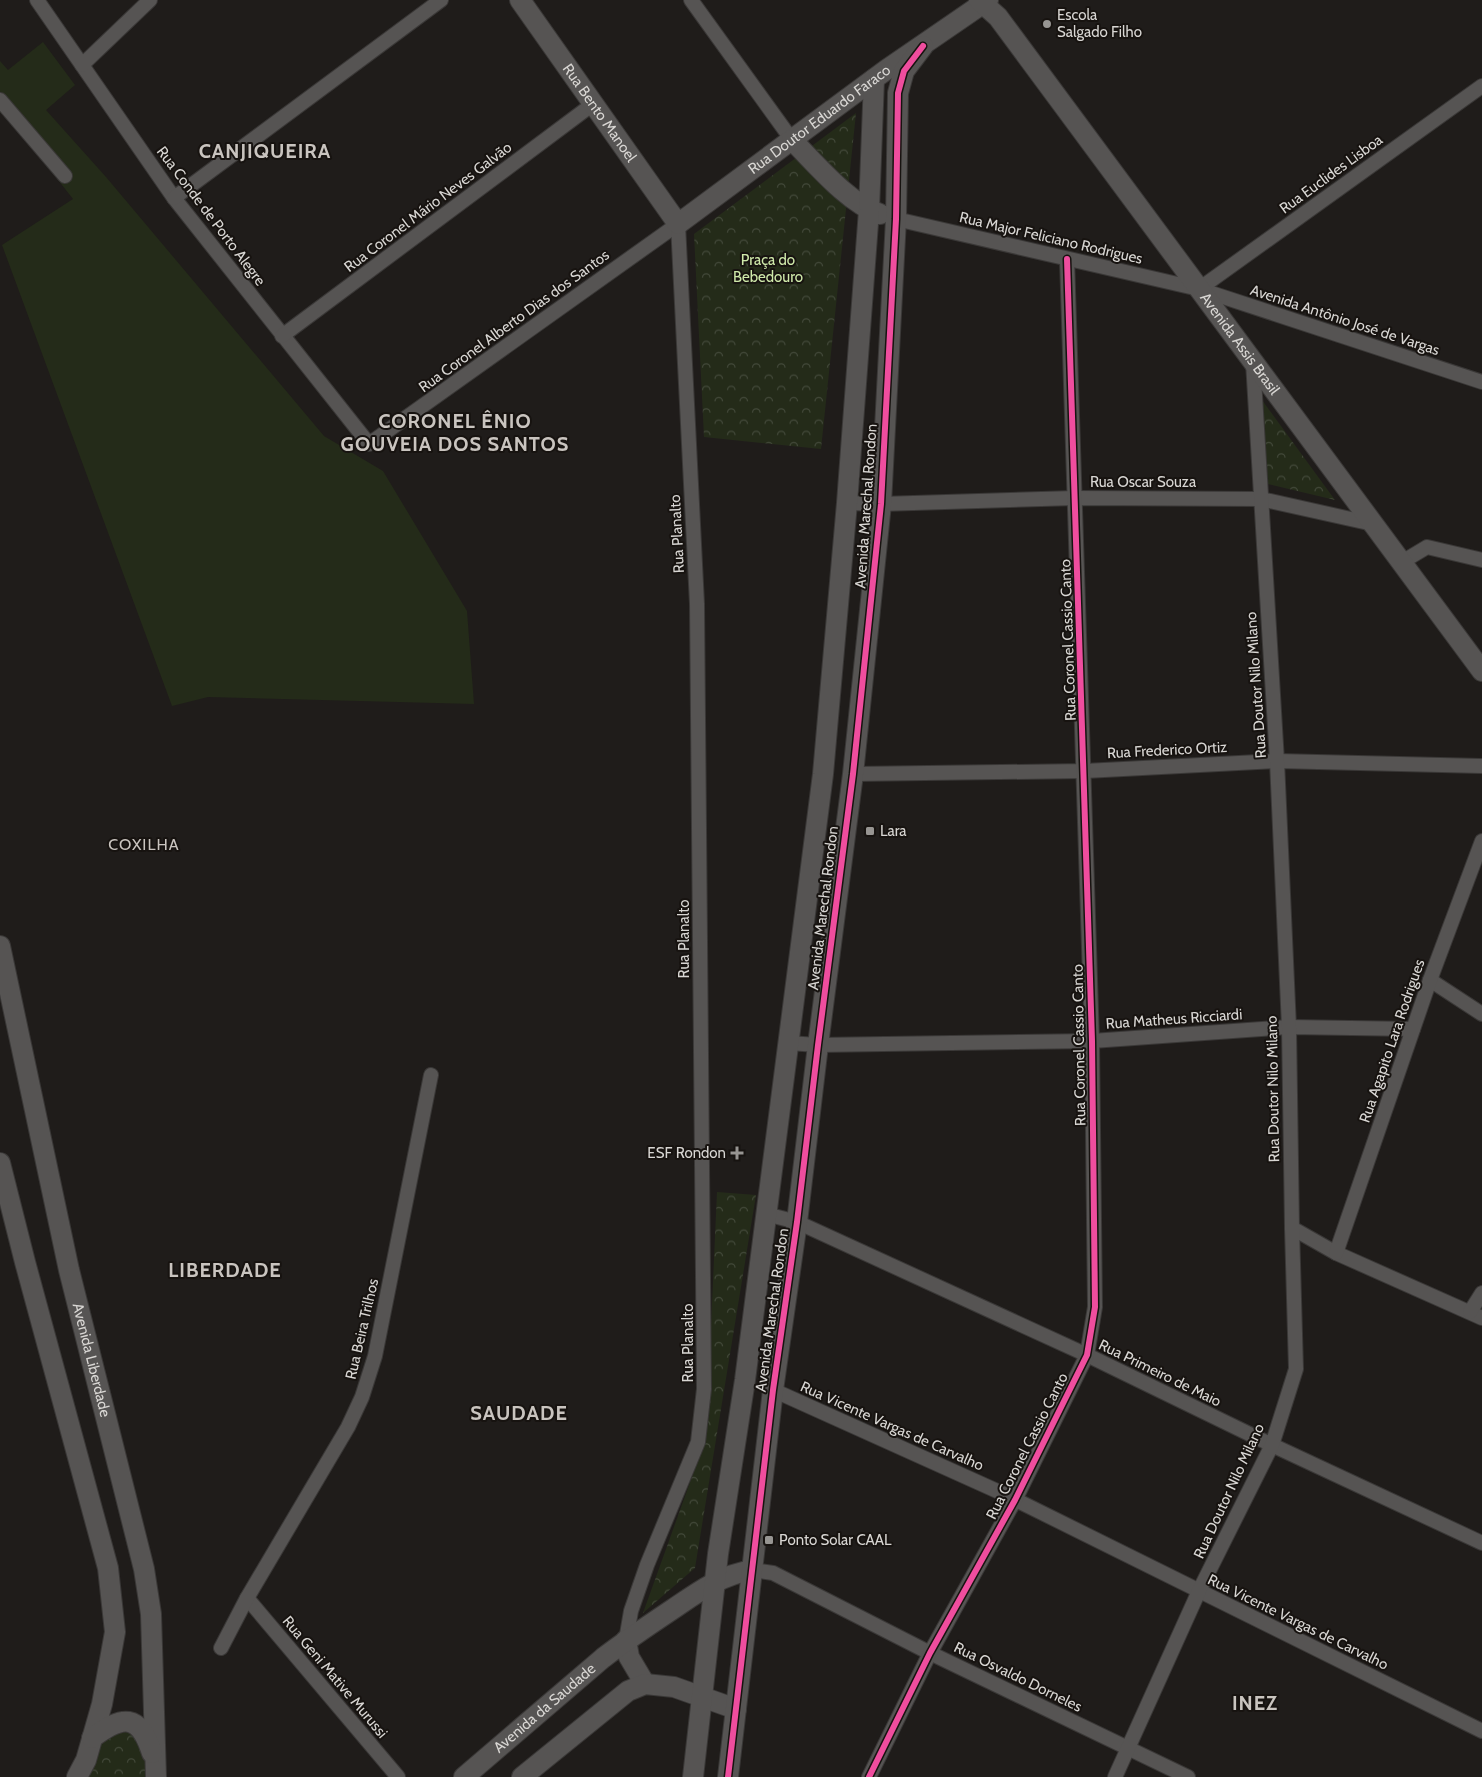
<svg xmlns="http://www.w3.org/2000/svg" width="1482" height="1777" viewBox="0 0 1482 1777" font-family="Cabin,sans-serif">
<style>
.grass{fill:#242b19}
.park{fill:url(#park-crowns)}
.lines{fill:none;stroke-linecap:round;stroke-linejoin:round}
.street-casing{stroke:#3a3837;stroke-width:16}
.secondary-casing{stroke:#3a3837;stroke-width:22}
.street{stroke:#565453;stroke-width:14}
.secondary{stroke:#565453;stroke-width:20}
.cycleway-casing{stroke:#171310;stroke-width:9}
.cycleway{stroke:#ef4d9e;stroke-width:6}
.poi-dot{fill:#979592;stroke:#171310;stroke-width:2}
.labels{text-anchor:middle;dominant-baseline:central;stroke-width:4;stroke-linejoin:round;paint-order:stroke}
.poi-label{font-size:15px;fill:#d8d6d3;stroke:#171310;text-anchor:start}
.street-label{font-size:15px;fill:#d8d6d3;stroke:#171310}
.park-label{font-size:15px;fill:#cfe9aa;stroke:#171310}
.neighbourhood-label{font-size:16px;letter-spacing:1px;fill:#c9c4bf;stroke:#171310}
.district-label{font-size:20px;font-weight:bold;letter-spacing:1px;fill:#c9c4bf;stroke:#171310}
</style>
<defs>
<pattern id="park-crowns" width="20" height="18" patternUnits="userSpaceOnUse" patternTransform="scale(1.25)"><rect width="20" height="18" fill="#242b19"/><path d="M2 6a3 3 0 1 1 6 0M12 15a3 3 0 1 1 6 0" fill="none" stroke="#43493a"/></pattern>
</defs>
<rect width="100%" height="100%" fill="#1f1c1a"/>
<!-- grass -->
<path class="grass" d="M43,42L75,85L46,110L106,177L324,436L383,471L467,611L474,704L208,697L172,706L2,245L73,199L32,147L0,112V61L8,70Z"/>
<!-- park -->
<g class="park">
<path d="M856,113L821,449L704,437L694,234Z"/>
<path d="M1259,396L1335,500L1264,483Z"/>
<path d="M717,1192L756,1195L695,1568L643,1613L706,1438Z"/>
<path d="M130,1727L148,1760V1777H84L96,1741Z"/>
</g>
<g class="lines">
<!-- street casing -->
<g class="street-casing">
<g id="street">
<path d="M37,0L174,198L369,444L678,224"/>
<path d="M691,0L792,140"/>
<path d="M82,65L150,0"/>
<path d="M0,100L65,176"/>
<path d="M174,198L441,0"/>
<path d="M896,219L1199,289L1482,382"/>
<path d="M1199,289L1482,86"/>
<path d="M282,336L593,104"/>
<path d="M847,503L881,504L1075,498L1261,499L1373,524"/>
<path d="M1402,562L1427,547L1482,560"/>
<path d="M853,774L1085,771L1277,761L1482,766"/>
<path d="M1430,980L1482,1014"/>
<path d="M788,1043L818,1045L1092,1041L1289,1027L1413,1029"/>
<path d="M766,1214L797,1222L1087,1355L1272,1445L1482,1543"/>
<path d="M1292,1228L1336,1253L1482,1318"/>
<path d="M1336,1253L1430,980L1482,841"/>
<path d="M1470,1312L1482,1293"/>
<path d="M773,1390L1006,1495L1482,1731"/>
<path d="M752,1570L773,1573L930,1653L1188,1777"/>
<path d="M247,1598L398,1777"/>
<path d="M626,1640L631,1611L647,1565L698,1442L704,1389L697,604L678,224"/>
<path d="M221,1648L247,1598L348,1427L362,1397L375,1356L431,1075"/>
<path d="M869,1777L930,1653L1015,1500L1087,1355L1095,1307L1092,1041L1067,259"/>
<path d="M1115,1777L1199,1591L1272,1445L1296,1369L1292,1228L1289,1027L1277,761L1253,362"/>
</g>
</g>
<!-- secondary casing -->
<g class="secondary-casing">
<g id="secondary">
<path id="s1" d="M520,0L678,224L886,70L988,0"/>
<path id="s2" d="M979,0L998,17L1482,671"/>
<path d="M792,140C816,164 848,203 880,214"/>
<path id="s3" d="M0,946L69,1270L144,1569L151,1614L156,1777"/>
<path d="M0,1163L25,1262L108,1568L115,1632L102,1704L86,1760L77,1777"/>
<path d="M626,1640L629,1657L645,1684"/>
<path d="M92,1738C123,1715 139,1713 152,1753"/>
<path id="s4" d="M464,1777L603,1658C625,1641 649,1625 673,1609C698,1592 721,1575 752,1570"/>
<path d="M522,1777L628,1691L645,1684L674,1687L736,1709"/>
<path d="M693,1777L718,1554L745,1380L823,774L847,503L869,210L874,79"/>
<path d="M728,1777L773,1390L797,1222L818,1045L853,774L881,504L896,219L898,93L904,71L923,46"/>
</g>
</g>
<!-- street -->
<use href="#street" class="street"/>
<!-- secondary -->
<use href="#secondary" class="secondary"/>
<!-- cycleway casing -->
<g class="cycleway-casing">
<g id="cycleway">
<path d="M728,1777L773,1390L797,1222L818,1045L853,774L881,504L896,219L898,93L904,71L923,46"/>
<path d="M869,1777L930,1653L1015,1500L1087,1355L1095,1307L1092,1041L1067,259"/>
</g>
</g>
<!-- cycleway -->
<use href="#cycleway" class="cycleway"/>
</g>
<!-- markers -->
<g class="poi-dot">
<circle cx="1047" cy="24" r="5"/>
<rect x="865" y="826" width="10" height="10" rx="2.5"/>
<path d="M734.5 1145.5h5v5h5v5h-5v5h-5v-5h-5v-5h5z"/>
<rect x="764" y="1535" width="10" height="10" rx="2.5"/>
</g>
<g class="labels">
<!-- poi labels -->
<g class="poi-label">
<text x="1057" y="15">Escola<tspan x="1057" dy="17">Salgado Filho</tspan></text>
<text x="880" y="831">Lara</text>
<text x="726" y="1153" text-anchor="end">ESF Rondon</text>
<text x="779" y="1540">Ponto Solar CAAL</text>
</g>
<!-- street labels -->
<g class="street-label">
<text stroke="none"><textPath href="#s1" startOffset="138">Rua Bento Manoel</textPath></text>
<text stroke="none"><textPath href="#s1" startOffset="450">Rua Doutor Eduardo Faraco</textPath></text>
<text transform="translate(1331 174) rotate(-36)">Rua Euclides Lisboa</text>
<text transform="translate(428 207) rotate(-37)">Rua Coronel Mário Neves Galvão</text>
<text transform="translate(211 216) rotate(53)">Rua Conde de Porto Alegre</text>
<text transform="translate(1051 238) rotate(13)">Rua Major Feliciano Rodrigues</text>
<text transform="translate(1345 320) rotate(18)">Avenida Antônio José de Vargas</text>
<text transform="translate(514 321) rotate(-36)">Rua Coronel Alberto Dias dos Santos</text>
<text stroke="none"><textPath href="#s2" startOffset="432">Avenida Assis Brasil</textPath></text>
<text x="1143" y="482">Rua Oscar Souza</text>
<text transform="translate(866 506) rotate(-86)">Avenida Marechal Rondon</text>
<text transform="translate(677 534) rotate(-93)">Rua Planalto</text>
<text transform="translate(1068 640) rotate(-92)">Rua Coronel Cassio Canto</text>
<text transform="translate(1256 685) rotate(-94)">Rua Doutor Nilo Milano</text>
<text transform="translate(1167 750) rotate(-3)">Rua Frederico Ortiz</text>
<text transform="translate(823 908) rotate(-83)">Avenida Marechal Rondon</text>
<text transform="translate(684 939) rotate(-90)">Rua Planalto</text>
<text transform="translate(1174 1019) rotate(-4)">Rua Matheus Ricciardi</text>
<text transform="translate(1392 1041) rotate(-71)">Rua Agapito Lara Rodrigues</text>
<text transform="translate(1079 1045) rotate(-91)">Rua Coronel Cassio Canto</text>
<text transform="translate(1273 1089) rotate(-91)">Rua Doutor Nilo Milano</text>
<text transform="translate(772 1310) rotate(-82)">Avenida Marechal Rondon</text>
<text transform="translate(362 1329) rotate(-77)">Rua Beira Trilhos</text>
<text transform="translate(688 1343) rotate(-90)">Rua Planalto</text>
<text stroke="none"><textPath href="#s3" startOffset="424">Avenida Liberdade</textPath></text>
<text transform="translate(1160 1373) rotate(26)">Rua Primeiro de Maio</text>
<text transform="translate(892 1426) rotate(24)">Rua Vicente Vargas de Carvalho</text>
<text transform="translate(1027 1446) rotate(-63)">Rua Coronel Cassio Canto</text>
<text transform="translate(1229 1491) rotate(-65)">Rua Doutor Nilo Milano</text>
<text transform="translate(1298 1622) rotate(26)">Rua Vicente Vargas de Carvalho</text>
<text transform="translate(335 1677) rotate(50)">Rua Geni Mative Murussi</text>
<text transform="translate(1018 1677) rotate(26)">Rua Osvaldo Dorneles</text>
<text stroke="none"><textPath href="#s4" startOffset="106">Avenida da Saudade</textPath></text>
</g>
<!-- park labels -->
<g class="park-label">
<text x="768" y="260">Praça do<tspan x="768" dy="17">Bebedouro</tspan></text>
</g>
<!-- neighbourhood labels -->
<g class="neighbourhood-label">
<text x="144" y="844">COXILHA</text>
</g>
<!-- district labels -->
<g class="district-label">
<text x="265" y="151">CANJIQUEIRA</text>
<text x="455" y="421">CORONEL ÊNIO<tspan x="455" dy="23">GOUVEIA DOS SANTOS</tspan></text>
<text x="225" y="1270">LIBERDADE</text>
<text x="519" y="1413">SAUDADE</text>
<text x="1255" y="1703">INEZ</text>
</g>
</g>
</svg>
